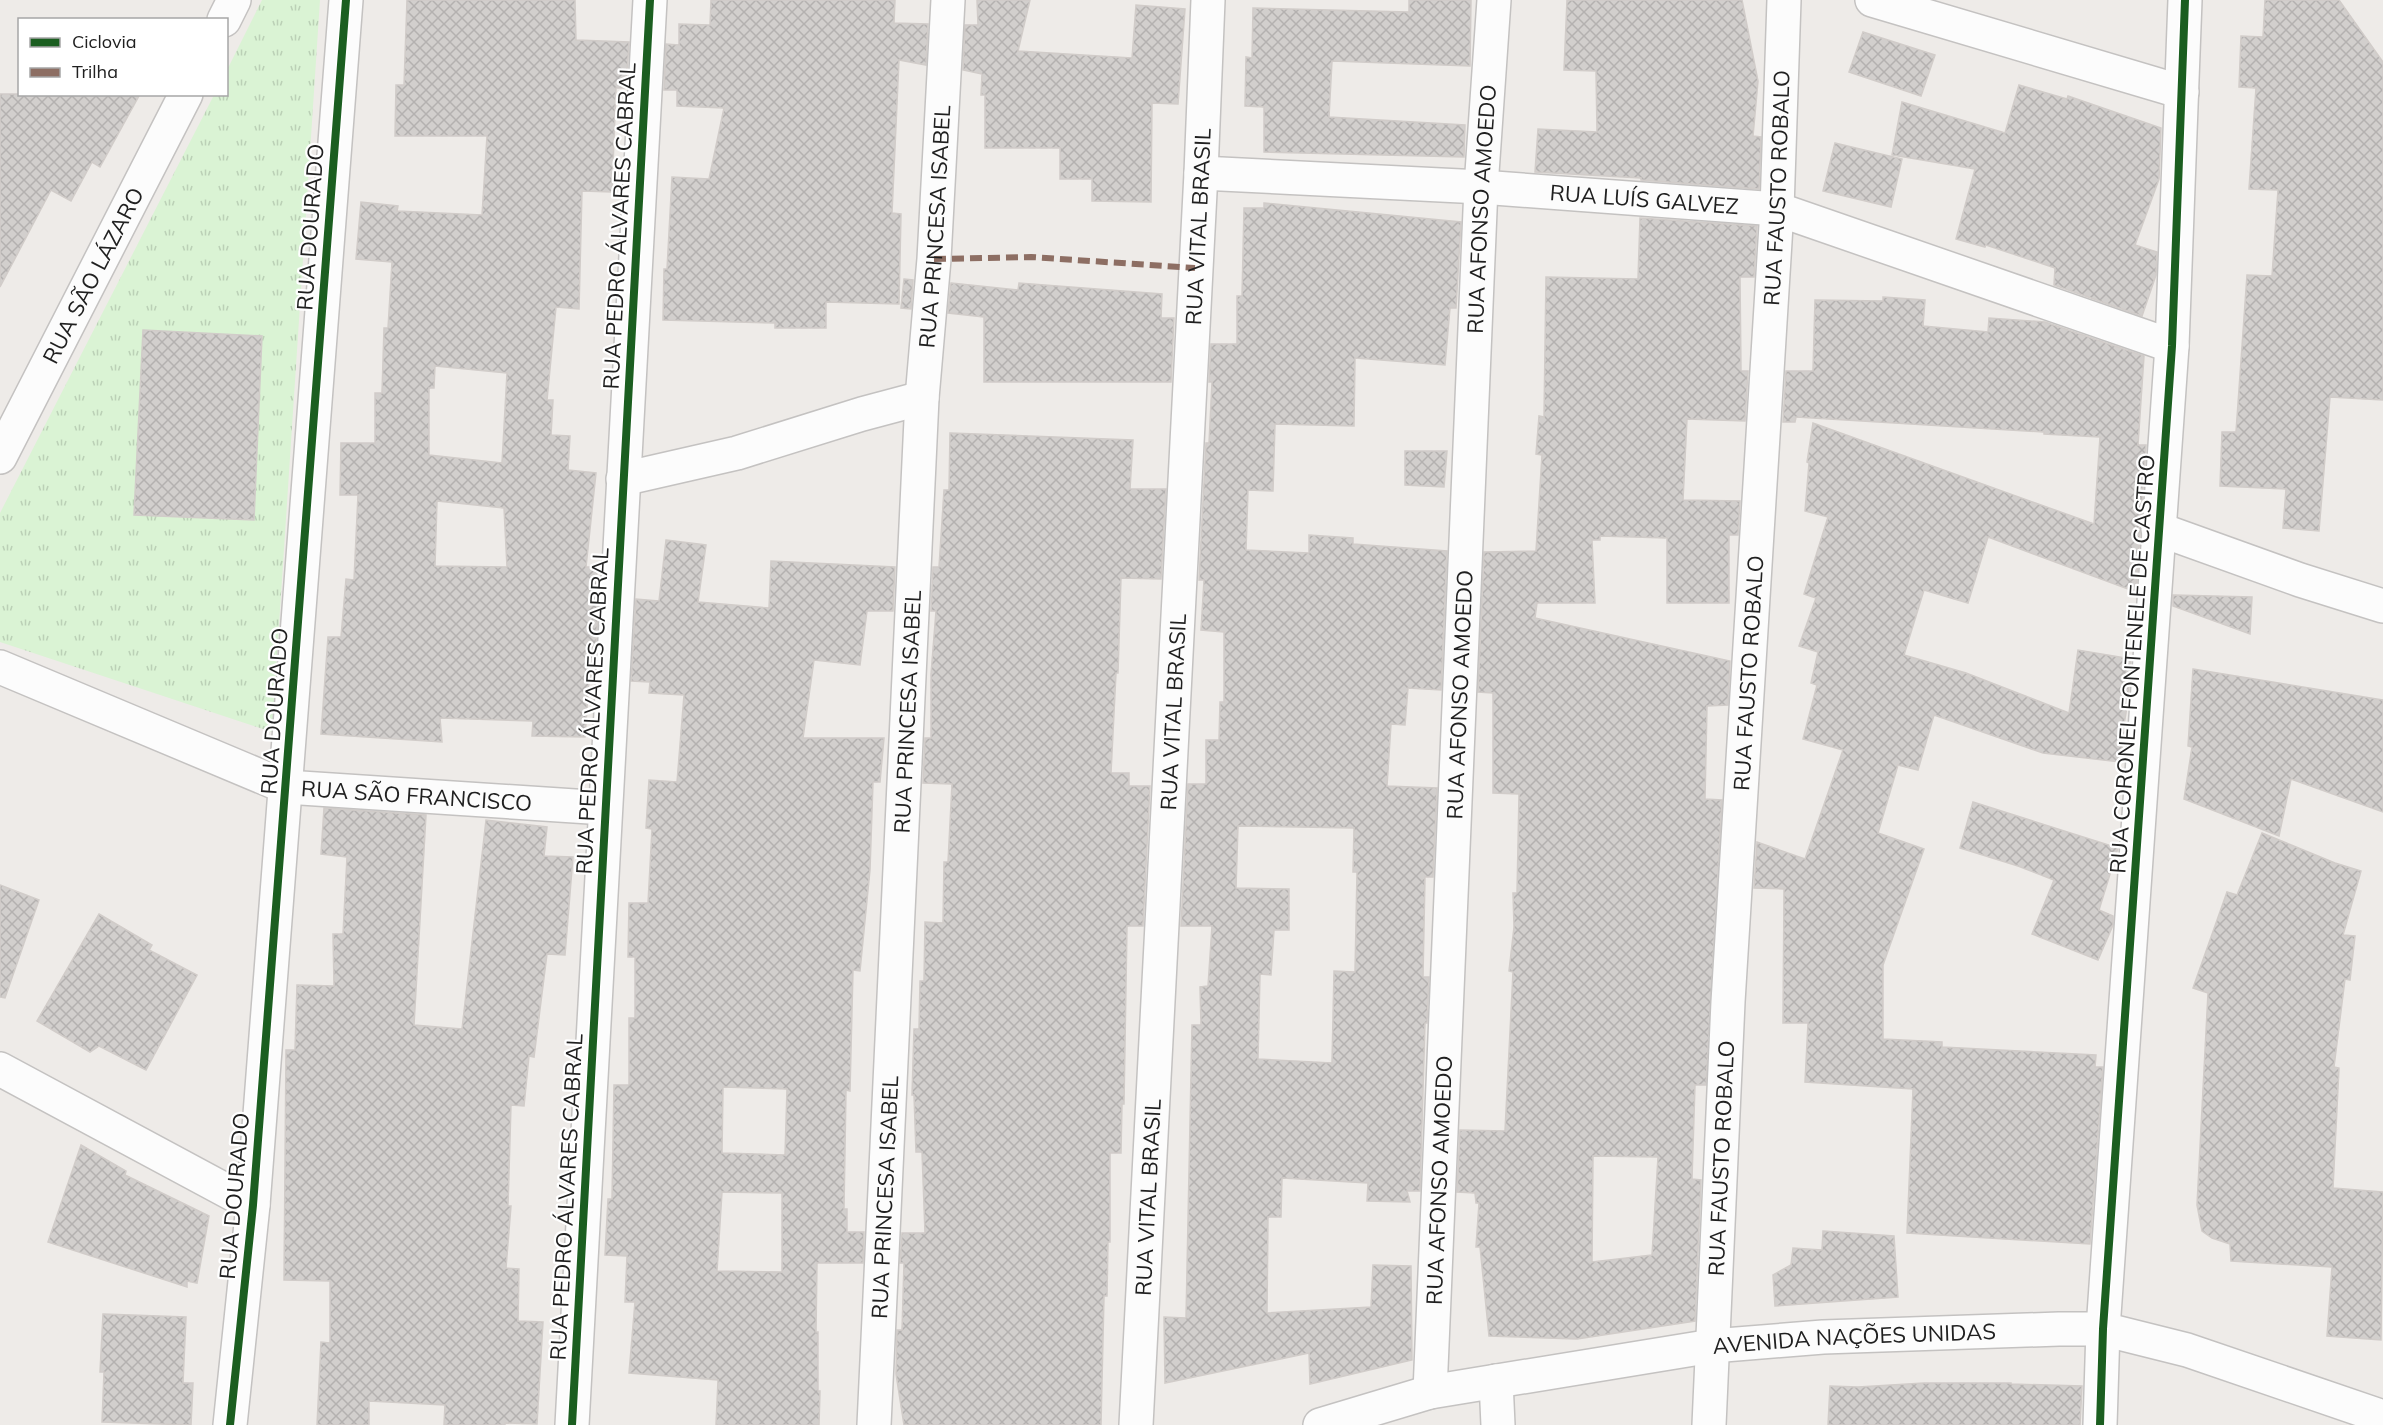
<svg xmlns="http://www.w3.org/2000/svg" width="2383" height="1425" viewBox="0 0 2383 1425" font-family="Mulish,sans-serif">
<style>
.park{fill:url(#park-tufts)}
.building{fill:url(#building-cross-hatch);stroke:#d1ccc9;stroke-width:1.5;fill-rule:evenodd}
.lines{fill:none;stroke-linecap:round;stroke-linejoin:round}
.minor-casing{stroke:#c4c2c1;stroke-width:36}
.minor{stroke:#fcfcfc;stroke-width:33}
.quiet{stroke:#8d6e63;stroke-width:6;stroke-dasharray:12 6;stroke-linecap:butt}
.cycleway-casing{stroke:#fff;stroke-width:11}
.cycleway{stroke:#1b5e20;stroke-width:8}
.labels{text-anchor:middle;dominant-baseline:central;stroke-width:4.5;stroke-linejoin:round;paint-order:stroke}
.street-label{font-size:22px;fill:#202020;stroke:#fff}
</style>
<defs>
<pattern id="park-tufts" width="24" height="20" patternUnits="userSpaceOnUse" patternTransform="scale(1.5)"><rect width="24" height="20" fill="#daf3d4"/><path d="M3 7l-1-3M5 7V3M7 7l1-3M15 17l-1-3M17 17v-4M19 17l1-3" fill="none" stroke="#bbd0b6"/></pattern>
<pattern id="building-cross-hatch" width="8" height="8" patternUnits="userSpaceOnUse" patternTransform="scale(1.5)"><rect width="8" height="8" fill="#d2cfcd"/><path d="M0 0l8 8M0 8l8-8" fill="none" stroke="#b4b1b0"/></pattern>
</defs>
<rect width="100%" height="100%" fill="#eeebe8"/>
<!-- park -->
<path class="park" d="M262,0H320L272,732L0,642V513L214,95L226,94L227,70Z"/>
<!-- building -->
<g class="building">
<path d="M407,0H575L576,40L629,42L626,88H616L612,192L582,191L579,309L556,307L547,400H553L551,435L570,436L568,470L596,473L586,567H597L596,597H599L594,680H589L585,737L532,736L533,721L440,718L442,742L321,734L328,637H341L346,579L354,580L358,495H340L341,443H375V393H382L384,328H388L392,262L356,259L361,202L398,206L397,211L482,215L487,136H395L396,85H404ZM435,366L507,373L502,463L429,455V388H434ZM437,501L504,508L507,567L435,566Z"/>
<path d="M711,0H895L894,23L928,24L926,65L899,60L892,213L901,214L899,304L826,302V328H775V323L663,320L664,269H667L672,177L709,179L724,108L677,106V90H664L666,44L679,45V24L710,25Z"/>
<path d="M977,0H1030L1018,51L1132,58L1136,5L1185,9L1178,104L1152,103L1151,202L1092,201V179H1060V148H985V95H981L982,74L963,70L965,25H978Z"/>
<path d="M1409,0H1471L1470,66L1332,61L1329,117L1465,125L1464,157L1264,152V107L1245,106L1246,57L1252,58L1253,8L1409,12Z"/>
<path d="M1567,0H1742L1758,81L1753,136L1761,137L1759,189L1641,180V178L1535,172L1538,129L1597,132L1596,71L1564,70Z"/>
<path d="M2265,0H2339L2383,62V400L2330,397L2319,531L2283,528L2286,489L2220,486L2222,432H2236L2247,275L2272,276L2278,190L2249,189L2256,88L2239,87L2241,36L2263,37Z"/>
<path d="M1863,32L1935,55L1921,96L1849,72Z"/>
<path d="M2019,85L2067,99L2068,96L2161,128L2159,179L2135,245L2157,252L2156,275L2142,316L2054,285L2055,268L1986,245L1985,247L1956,239L1975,169L1892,155L1902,102L2005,133Z"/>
<path d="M0,94H140L100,167L92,162L71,201L51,190L0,287Z"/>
<path d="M1835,143L1902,159L1891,207L1823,191Z"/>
<path d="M1264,203L1461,222L1456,308H1450L1445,365L1355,358L1354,426L1275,424L1273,491L1248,490L1246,550L1309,553V535L1353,538V544L1447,551L1441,690L1408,688L1405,725L1391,724L1387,786L1437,788L1433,877H1425L1423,977H1429L1427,1023H1425L1420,1191H1407L1410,1202L1367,1201L1368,1183L1282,1178L1281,1217H1268L1267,1313L1371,1307L1373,1265L1411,1266L1412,1360L1310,1384L1309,1353L1165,1383L1164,1317L1186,1318L1192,1025H1201L1200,987L1208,986L1212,926H1181L1188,784H1206V740H1219L1220,702H1224V632L1201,630L1204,580H1199L1206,443H1209L1212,382H1209L1211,344H1237V296H1242L1244,208H1264ZM1238,826L1354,828L1353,872H1357L1355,972L1334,971L1332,1063L1258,1059L1260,974L1271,975L1274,930H1289V889L1236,888Z"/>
<path d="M1640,218L1757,226L1754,277H1740L1741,371H1748L1745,421L1687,419L1683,500L1740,501L1738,535H1729V603H1667V538L1600,536V540H1592L1595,603H1537L1535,618L1730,661L1728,705L1707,706L1705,799L1722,800L1706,1085H1695L1692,1179L1701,1180L1695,1321L1577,1339L1489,1336L1480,1247H1476L1479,1203H1476L1475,1193L1457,1192L1460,1130L1505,1131L1513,972L1509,971L1514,927L1513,893H1517L1519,794L1493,793V693L1478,692L1484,552L1536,551L1542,455L1536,454L1539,416L1544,417L1546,277L1638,279ZM1593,1156L1658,1157L1652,1255L1592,1262Z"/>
<path d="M904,279L913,280L911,309L901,308Z"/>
<path d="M951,283L1018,290L1019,283L1162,294L1161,318H1174L1171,382H984V317L948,313Z"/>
<path d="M1883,297L1925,300L1923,326L1988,332L1989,318L2045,322L2144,356L2138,445H2146L2136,592L1988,537L1968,603L1924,590L1904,655L1966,673L2069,713L2078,650L2131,659L2128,701L2123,731L2125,732L2120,762L2043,753L1934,715L1918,770L1898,765L1878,833L1924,849L1883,965V1039L1942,1042V1047L2096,1055L2095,1067H2103L2090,1244L1907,1233L1913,1089L1805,1082L1808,1023H1783L1784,889L1754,888L1757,842L1805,859L1843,750L1803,739L1817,685L1811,683L1818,652L1799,646L1816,598L1804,594L1828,517L1805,511L1809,463L1807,462L1813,423L2094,524L2100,437L2044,434V432L1796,417L1795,422H1783L1786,371H1813L1815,300L1883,301Z"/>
<path d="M143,330L262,336L254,520L134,515Z"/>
<path d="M950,433L1133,440L1130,489H1166L1161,579L1121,578L1118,673H1116L1111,773H1129V786H1150L1143,926H1127L1124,1104H1122L1121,1153H1110V1242H1108L1107,1296H1104L1101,1425H904L896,1374L897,1330H902L904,1263H900L902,1233H925L922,1152H916L914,1095H912L914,1029H919L920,981H924L925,922L943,923L944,862H948L952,784L923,783L925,738H931V674L936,611H931L933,567H939L944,490H949Z"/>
<path d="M1405,451H1447L1444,487L1405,485Z"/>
<path d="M666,540L706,545L698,602L769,608L771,561L895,567L893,611H867L860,665L814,660L803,738H884L880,782H873L870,870L860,971L853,970L850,1091L846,1090L844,1209H847V1232H864L863,1263H817L816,1332H818V1391H820L819,1425H716L718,1380L629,1373L635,1302H625L627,1256L605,1255L608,1199H612L614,1085H629V1018H635V957H628L629,903H648L652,829L646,828L649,780L677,782L684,695L649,693L650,682L631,681L636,599L659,601ZM723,1087L787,1089L785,1155L722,1153ZM722,1192L782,1193V1272L717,1271Z"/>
<path d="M2173,595L2252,597L2250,634L2173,606Z"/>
<path d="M2193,669L2383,700V812L2291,779L2279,836L2184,799L2192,747L2188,746Z"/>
<path d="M1973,802L2118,848L2099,910L2113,916V925L2098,960L2032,934L2054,880L2018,866L1960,848Z"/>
<path d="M324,808L426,815L414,1025L462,1029L486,820L547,827L544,856L573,857L565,955L547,954L534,1057L529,1056L524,1106L511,1105L508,1206H511L506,1268L519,1269L518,1321L543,1322L537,1424L505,1423V1425H444L445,1405L369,1401V1425H317L321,1342L330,1343V1281L284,1280L286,1050H295L297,985L334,986L333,934H343L347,857L321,854Z"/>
<path d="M2262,833L2335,863L2361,871L2343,935L2355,936L2350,980L2345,979L2334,1067L2339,1068L2333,1188L2383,1192L2381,1340L2327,1336L2332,1267L2231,1261L2230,1244L2212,1238L2202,1231L2197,1205L2208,993L2193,988L2227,892L2237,895Z"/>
<path d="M0,885L39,900L5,998L0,997Z"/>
<path d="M99,914L152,945L149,950L197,975L146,1070L99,1046L90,1052L37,1021Z"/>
<path d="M81,1145L126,1171L125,1175L209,1216L197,1283L187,1281V1287L48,1242Z"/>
<path d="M1823,1231L1894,1236L1898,1297L1775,1306L1773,1275L1791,1265L1793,1248L1822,1250Z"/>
<path d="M103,1314L186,1317L183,1383H193L191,1425L102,1422L104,1372H100Z"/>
<path d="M1924,1383H2011V1384L2082,1386L2080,1425H1828L1830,1386L1858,1387Z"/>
</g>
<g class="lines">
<!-- minor casing -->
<g class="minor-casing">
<g id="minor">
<path d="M1872,0L2182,92"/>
<path d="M224,20L234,0"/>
<path id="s1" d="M1201,173L1481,187L1777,209L2172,346"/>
<path id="s2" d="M0,457L186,94"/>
<path d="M623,479L737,453L862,414L922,398"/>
<path d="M2158,529L2300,580L2383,606"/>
<path id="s3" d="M0,667L286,787L605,808"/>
<path d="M0,1069L253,1205"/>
<path d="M1496,1381L1498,1425"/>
<path id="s4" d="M1430,1392L1481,187L1494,0"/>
<path d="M230,1425L253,1205L346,0"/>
<path d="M572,1425L650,0"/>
<path id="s5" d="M874,1425L922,398L934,259L948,0"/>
<path id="s6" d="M1136,1425L1201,173L1208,0"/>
<path id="s7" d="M1320,1425L1430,1392L1712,1346L1823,1337L2059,1329H2103L2187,1350L2383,1417"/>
<path id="s8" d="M1709,1425L1728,1002L1777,209L1784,0"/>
<path d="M2100,1425L2103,1329L2172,346L2185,0"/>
</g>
</g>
<!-- minor -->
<use href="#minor" class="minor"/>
<!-- quiet -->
<path class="quiet" d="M934,259L1031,257L1195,268"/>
<!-- cycleway casing -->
<g class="cycleway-casing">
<g id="cycleway">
<path d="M230,1425L253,1205L346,0"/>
<path d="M572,1425L650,0"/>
<path d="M2100,1425L2103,1329L2172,346L2185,0"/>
</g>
</g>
<!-- cycleway -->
<use href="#cycleway" class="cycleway"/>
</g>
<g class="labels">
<!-- street labels -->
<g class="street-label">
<text stroke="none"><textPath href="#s8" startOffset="1239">RUA FAUSTO ROBALO</textPath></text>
<text stroke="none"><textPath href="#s1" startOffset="444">RUA LUÍS GALVEZ</textPath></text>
<text stroke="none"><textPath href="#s4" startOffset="1184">RUA AFONSO AMOEDO</textPath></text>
<text transform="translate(619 226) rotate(-87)">RUA PEDRO ÁLVARES CABRAL</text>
<text transform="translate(310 227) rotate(-86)">RUA DOURADO</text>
<text stroke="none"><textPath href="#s5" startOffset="1200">RUA PRINCESA ISABEL</textPath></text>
<text stroke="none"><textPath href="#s6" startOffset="1200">RUA VITAL BRASIL</textPath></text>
<text stroke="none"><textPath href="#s2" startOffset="204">RUA SÃO LÁZARO</textPath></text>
<text transform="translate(2132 664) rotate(-86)">RUA CORONEL FONTENELE DE CASTRO</text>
<text stroke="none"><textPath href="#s8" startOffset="753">RUA FAUSTO ROBALO</textPath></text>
<text stroke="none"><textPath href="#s4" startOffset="698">RUA AFONSO AMOEDO</textPath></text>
<text transform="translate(274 711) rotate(-86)">RUA DOURADO</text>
<text transform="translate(592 711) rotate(-87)">RUA PEDRO ÁLVARES CABRAL</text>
<text stroke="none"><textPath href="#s5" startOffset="714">RUA PRINCESA ISABEL</textPath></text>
<text stroke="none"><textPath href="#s6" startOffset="714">RUA VITAL BRASIL</textPath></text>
<text stroke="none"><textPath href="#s3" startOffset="441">RUA SÃO FRANCISCO</textPath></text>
<text stroke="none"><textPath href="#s8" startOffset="267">RUA FAUSTO ROBALO</textPath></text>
<text stroke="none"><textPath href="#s4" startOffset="212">RUA AFONSO AMOEDO</textPath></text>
<text transform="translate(234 1196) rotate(-85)">RUA DOURADO</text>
<text transform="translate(566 1197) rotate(-87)">RUA PEDRO ÁLVARES CABRAL</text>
<text stroke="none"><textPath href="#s5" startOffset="228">RUA PRINCESA ISABEL</textPath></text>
<text stroke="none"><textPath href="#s6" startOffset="228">RUA VITAL BRASIL</textPath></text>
<text stroke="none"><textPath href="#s7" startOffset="543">AVENIDA NAÇÕES UNIDAS</textPath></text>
</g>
</g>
<!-- legend -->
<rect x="18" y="18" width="210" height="78" fill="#ffffff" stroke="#a6a6a6" stroke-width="1.5"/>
<rect x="30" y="38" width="30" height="9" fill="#1b5e20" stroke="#a6a6a6" stroke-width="1.5"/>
<text x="72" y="48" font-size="18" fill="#202020">Ciclovia</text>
<rect x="30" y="68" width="30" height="9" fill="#8d6e63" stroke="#a6a6a6" stroke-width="1.5"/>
<text x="72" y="78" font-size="18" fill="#202020">Trilha</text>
</svg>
